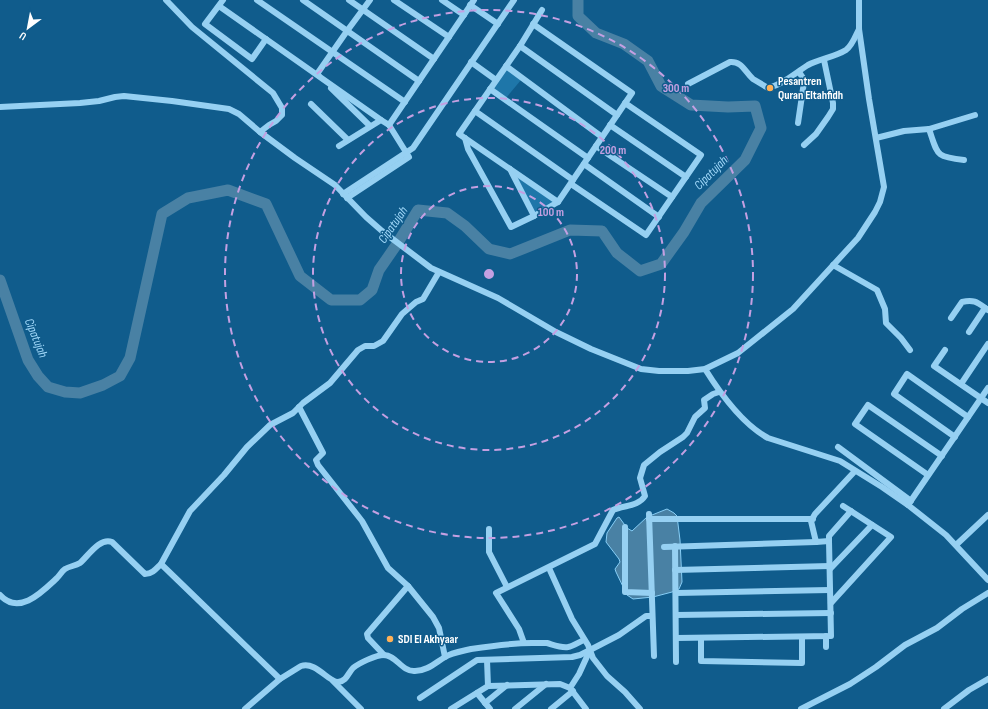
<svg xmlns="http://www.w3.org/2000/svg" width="988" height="709" viewBox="0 0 988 709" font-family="'Sofia Sans Condensed',sans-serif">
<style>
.green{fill:#1e76a9}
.water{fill:#4981a4;stroke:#87cef6}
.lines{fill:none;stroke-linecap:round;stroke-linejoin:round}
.river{stroke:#4981a4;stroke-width:11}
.minor{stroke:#96d0f2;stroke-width:6}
.ring{fill:none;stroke:#c4a0e2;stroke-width:2;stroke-dasharray:7 5}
.poi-dot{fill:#ffb157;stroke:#105c8c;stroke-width:1.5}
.labels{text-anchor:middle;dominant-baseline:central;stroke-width:3;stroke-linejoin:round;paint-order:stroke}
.poi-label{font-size:12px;font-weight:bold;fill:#fff;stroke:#105c8c;text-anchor:start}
.water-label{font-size:13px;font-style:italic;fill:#a2d9fa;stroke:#105c8c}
.centre{fill:#c4a0e2;stroke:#105c8c;stroke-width:2}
.ring-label{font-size:12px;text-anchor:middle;font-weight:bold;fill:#c4a0e2;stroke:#105c8c;stroke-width:3;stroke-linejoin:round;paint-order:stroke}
</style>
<rect width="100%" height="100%" fill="#105c8c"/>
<!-- green -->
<g class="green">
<path d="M506,69L521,80L506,98L492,89Z"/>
<path d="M512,172L556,201L535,214Z"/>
</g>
<!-- water -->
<path class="water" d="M667,509L674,513L677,516L680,540L682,582L679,589L672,592L653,597L633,599L627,595L616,572L615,569L620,562L619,559L606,542L607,533L617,518L619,517L627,528L632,531L647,517Z"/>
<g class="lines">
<!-- river -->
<path class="river" d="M0,280L28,360L38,376L48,387L65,392L80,393L103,385L120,376L130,358L162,214L188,198L228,190L266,204L300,276L331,300H360L372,290L379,270L397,244L418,210L447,213L465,226L489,249L510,254L570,230L602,231L617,253L640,271L661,264L684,232L701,203L745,160L761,128L755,106L728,107L691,105L661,86L648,61L624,44L596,33L578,16V0"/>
<!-- minor -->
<g class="minor">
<path d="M166,0L192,27L273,93L282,108V115L276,121L269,125L260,132"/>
<path d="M223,0L205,24L252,59L266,39"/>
<path d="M257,0L405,102"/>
<path d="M303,0L419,81"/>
<path d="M349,0L434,59"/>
<path d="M394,0L449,37"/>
<path d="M442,0L464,15"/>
<path d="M470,5L498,24"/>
<path d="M219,6L381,120"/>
<path d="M542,10L520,46L459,134L558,202"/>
<path d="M520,46L617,115"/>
<path d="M471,62L496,80"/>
<path d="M506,66L602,137"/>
<path d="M319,76L317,74L347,31L370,0"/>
<path d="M688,84L730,62C742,61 745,72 753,79C758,82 763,85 768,88C784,84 795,73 808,65C819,59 835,57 846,50C852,46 856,35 859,29"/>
<path d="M331,88L370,126"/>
<path d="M490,89L588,158"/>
<path d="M311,104L348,140"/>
<path d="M0,107L80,103L99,101L115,97L124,96L172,101L229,109L239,114L260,132L295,158L335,185L366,217L382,231L431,268L498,298L556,332L591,349L641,369L659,371H688L705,369L738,353L793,309L858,238L875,212L880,202L884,187L869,99L859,29V0"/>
<path d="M475,111L573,180"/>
<path d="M798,123L804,82L803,78L799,72"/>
<path d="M389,125L474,0"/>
<path d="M610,125L686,177"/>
<path d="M929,129L975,115"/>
<path d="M465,138L468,149L511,227L534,216L558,202L632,93L533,24"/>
<path d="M876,138L904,131L929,129C938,155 935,157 964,160"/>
<path d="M804,145L816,134L828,117L833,109V103L824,60"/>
<path d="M339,146L381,120L389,125L409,157L347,198"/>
<path d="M596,146L672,197"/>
<path d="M584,164L659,217"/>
<path d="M510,169L534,216"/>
<path d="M571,184L646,235L701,155L625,103"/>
<path d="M343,194L413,148L514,0"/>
<path d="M833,265L877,290L885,309L886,323L901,338L910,350"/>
<path d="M951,318L962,302C975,299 978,303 988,310"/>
<path d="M969,332L985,308"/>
<path d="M945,350L934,366L988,403"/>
<path d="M705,369C720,393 742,424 768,438L840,461L882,487L908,505L946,535L988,580"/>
<path d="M961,384L988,344"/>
<path d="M299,407L323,453L316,460L318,465L362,521L388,568L408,586L433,617L439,628L445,657"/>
<path d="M955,437L894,394L907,374L968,417"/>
<path d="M838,447L911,501"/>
<path d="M928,475L855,424L868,405L942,456"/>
<path d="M908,505L988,388"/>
<path d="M649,514L654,656"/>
<path d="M649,519H813"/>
<path d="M625,527V592L652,593"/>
<path d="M489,529V552L507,587"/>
<path d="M829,541V536L851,511"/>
<path d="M956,545L988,515"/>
<path d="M675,546L676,662"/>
<path d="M664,547L816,542"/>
<path d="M161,564L190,511L224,475L247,447L270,425L293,413L303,403L330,383L358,350L365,346H374L383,341L402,314L416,302L423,299L439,272"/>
<path d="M549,568L572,619L588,645L593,658L607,676L625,692L640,709"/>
<path d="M830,569L872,525"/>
<path d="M675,570L830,566"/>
<path d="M676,593L830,590"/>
<path d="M0,595C19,616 42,592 57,578C60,575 62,571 65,569C70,566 75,566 80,563C88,556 100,537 112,542L145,574C152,574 156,569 161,564L280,679"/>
<path d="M831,603L891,537L843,506"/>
<path d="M676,615L831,613"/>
<path d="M826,636V647"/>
<path d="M676,638L831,636L829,541L816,542L811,521L815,514L855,471"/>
<path d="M701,638V661L802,663V637"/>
<path d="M524,643L519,629L496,593L595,544L613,510C624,505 638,507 645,496L640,478L644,465L660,452L683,437L687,433L695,417L705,408L704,400L713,394L719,392"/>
<path d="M384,655L368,638L367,634L408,586"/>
<path d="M487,660L488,686"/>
<path d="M333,681L361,709"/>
<path d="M570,688L579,674L590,650L619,635L646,616H652"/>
<path d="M477,693L490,709"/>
<path d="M420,698L477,660L572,657L580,655L590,650"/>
<path d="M485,703L507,685"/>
<path d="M245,709L280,679L301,666C316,661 328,682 338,682C347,681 348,673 353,668C359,663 376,655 384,655C396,655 402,672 415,671C427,671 435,663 445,657C451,653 463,651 471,649C491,646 512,643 532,643C536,643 542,643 547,643C554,645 561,648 568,647C573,646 579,642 584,640"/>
<path d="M451,709L488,686L560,684L570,688L586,709"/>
<path d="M515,709L546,684"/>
<path d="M551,709L573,691"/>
<path d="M801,709L850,684L876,667L905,645L937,628L962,609L988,593"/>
<path d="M944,709L969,690L988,679"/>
</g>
</g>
<!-- distance rings -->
<g class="ring">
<circle cx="489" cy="274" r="88"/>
<circle cx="489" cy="274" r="176"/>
<circle cx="489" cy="274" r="264"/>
</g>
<!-- markers -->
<g class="poi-dot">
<circle cx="770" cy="88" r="4"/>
<circle cx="390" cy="639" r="4"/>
</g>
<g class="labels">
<!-- poi labels -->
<g class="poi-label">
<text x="778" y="81">Pesantren<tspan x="778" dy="14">Quran Eltahfidh</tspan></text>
<text x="398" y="639">SDI El Akhyaar</text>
</g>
<!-- water labels -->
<g class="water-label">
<text transform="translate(711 173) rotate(-45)">Cipatujah</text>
<text transform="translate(393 225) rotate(-55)">Cipatujah</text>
<text transform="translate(36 338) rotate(68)">Cipatujah</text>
</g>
</g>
<circle cx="489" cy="274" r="6" class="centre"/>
<g class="ring-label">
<text x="676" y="92">300 m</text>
<text x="613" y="154">200 m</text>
<text x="551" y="216">100 m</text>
</g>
<!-- north arrow -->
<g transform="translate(28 28) rotate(212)" stroke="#105c8c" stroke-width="3" paint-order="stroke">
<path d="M0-3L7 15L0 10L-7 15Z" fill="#ffffff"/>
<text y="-6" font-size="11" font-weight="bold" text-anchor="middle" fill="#ffffff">U</text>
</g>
</svg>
